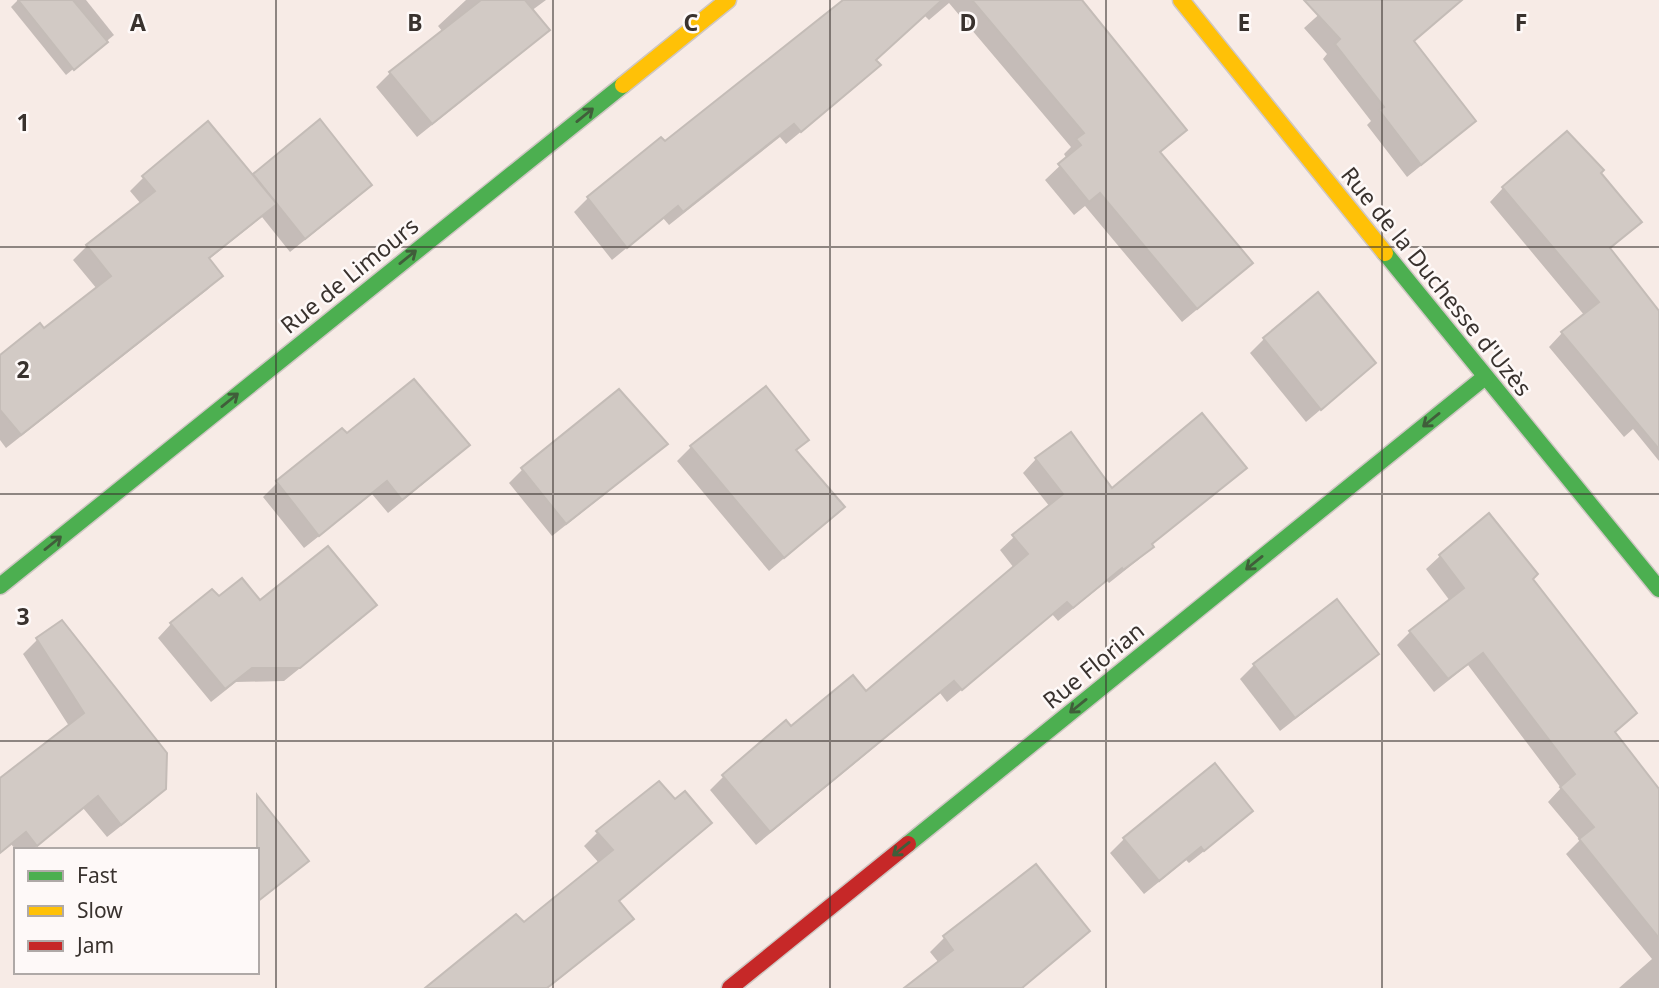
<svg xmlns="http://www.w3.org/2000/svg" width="1659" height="988" viewBox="0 0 1659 988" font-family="'Noto Sans',sans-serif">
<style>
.shadow{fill:#0003}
.building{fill:#d2cac5;stroke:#c4bcb7;stroke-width:2}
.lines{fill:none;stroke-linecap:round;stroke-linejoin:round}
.fast-casing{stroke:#cfc7c3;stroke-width:19}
.slow-casing{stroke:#cfc7c3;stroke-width:19}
.jam-casing{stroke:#cfc7c3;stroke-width:19}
.fast{stroke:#4caf50;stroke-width:16}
.slow{stroke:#ffc107;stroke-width:16}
.jam{stroke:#c62828;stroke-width:16}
.oneway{stroke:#405e3a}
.grid{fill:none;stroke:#39322e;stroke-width:2;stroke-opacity:0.55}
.labels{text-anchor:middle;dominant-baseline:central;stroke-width:5;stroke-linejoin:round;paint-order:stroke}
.street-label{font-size:23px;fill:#39322e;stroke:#fef9f8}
.grid-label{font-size:23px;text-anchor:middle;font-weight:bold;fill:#39322e;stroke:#fef9f8;stroke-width:5;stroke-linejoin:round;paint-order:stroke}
</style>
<rect width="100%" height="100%" fill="#f7ebe6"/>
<!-- shadow -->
<g class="shadow">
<path d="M18,0H86L114,35L66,75L11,7Z"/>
<path d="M466,0H546L531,11L547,30L533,44L417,137L376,87L390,73L443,32L438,26Z"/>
<path d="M860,0H1080L1185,130L1159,154L1236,277L1182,322L1085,206L1074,215L1045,180L1067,159L1064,154L1071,147L949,3L929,20L924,15L875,60L878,65L865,79L786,144L780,137L669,225L663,218L612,260L574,212L588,198L661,139L664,143Z"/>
<path d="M1335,0H1412L1413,42L1473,121L1460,134L1407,177L1367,125L1371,121L1323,59L1327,54L1304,28Z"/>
<path d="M320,122L370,185L356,199L290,252L262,217L208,260L221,276L207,290L6,448L0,440V358L44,330L97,289L73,260L87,246L141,204L130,191L144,177H252Z"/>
<path d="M1599,173L1640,222L1609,250L1659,313V461L1633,429L1624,437L1549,347L1562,333L1585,316L1490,202L1503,188Z"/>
<path d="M1318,294L1359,377L1306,422L1250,353L1264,339Z"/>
<path d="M619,391L665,444L652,457L552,536L509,483L522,470Z"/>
<path d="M342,430L347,435L467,445L453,459L388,513L372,494L304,548L263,497L277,483Z"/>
<path d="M806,440L795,452L828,521L769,571L677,461L691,447Z"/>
<path d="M1036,459L1111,491L1244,468L1231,481L1151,545L1152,547L1138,560L1109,583L1107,581L1058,621L1052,614L947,702L940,693L756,845L710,790L724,776L791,728L866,694L1014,568L1000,550L1014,537L1050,507L1023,473Z"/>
<path d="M1440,556L1531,579L1635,713L1614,733L1659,792V988H1619L1652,959L1566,854L1580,840L1548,802L1561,788L1468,665L1434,692L1397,645L1410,632L1450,601L1426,569Z"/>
<path d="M218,599L260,603L375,605L361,619L284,681L236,682L211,702L158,638L171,624Z"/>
<path d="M37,640L164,789L150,803L107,837L83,808L32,850H16L11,844L0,853V780L69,726L23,654Z"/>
<path d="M1376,653L1362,667L1280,731L1240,679L1254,665Z"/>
<path d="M659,783L617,902L631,919L618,932L548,988H428L523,925L599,863L584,846L598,832Z"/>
<path d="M1251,811L1237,825L1189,863L1186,860L1144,894L1110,853L1124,839Z"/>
<path d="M1036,866L1024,988H908L939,963L930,952L944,938Z"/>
</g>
<!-- building -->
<g class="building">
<path d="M18,0H73L108,42L74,70Z"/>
<path d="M481,0H525L550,30L432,124L389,72Z"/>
<path d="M843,0H942L876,60L881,65L801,132L794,124L683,212L678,206L627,248L587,197L661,137L665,141Z"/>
<path d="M972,0H1082L1187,130L1160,152L1253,263L1197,309L1100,193L1089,202L1058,164L1081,145L1076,139L1084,133Z"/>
<path d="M1304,0H1462L1414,41L1476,121L1421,165L1379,110L1384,107L1335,44L1340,39Z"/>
<path d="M320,119L372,185L305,239L253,174Z"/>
<path d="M208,121L277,204L209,258L223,276L21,435L0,410V355L40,323L44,328L111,276L86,245L155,191L142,176Z"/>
<path d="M1567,131L1604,170L1601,173L1642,222L1610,248L1659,311V449L1561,332L1599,302L1502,187Z"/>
<path d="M1318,292L1376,363L1321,410L1263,338Z"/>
<path d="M414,379L470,445L402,500L387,481L319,536L276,481L342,428L347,433Z"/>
<path d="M766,386L809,440L796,450L845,507L784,558L690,446Z"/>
<path d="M619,389L668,444L566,524L521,468Z"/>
<path d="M1202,413L1247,468L1152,544L1154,547L1123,570L1122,568L1073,608L1067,602L962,690L954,681L770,832L722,775L786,720L791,726L853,675L866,691L1028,554L1012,535L1063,494L1035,458L1071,432L1112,488Z"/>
<path d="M1489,513L1538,574L1533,579L1637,713L1615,732L1659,789V938L1579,839L1594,827L1560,787L1575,774L1483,653L1448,679L1409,631L1464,588L1439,555Z"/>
<path d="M328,546L377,605L300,668H252L225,689L170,623L212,589L219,596L242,578L260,600Z"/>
<path d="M1337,599L1379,654L1295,718L1253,664Z"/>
<path d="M62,620L167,753L166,789L121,825L98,796L37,846L26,832L0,853V778L84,713L36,638Z"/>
<path d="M1215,763L1253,811L1204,851L1201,847L1159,881L1123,838Z"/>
<path d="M659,781L675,799L685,791L712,823L619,901L634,919L547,988H425L516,914L524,922L613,850L596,831Z"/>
<path d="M257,795L309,861L257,902Z"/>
<path d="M1036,864L1090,931L1022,988H904L953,950L943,936Z"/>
</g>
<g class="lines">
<!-- fast casing -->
<g class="fast-casing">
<g id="fast">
<path d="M1385,253L1659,589"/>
<path d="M0,586L623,85"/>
<path d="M908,844L1485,377"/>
</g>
</g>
<!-- slow casing -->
<g class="slow-casing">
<g id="slow">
<path d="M1181,0L1385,253"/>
<path d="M623,85L728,0"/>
</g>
</g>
<!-- jam casing -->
<g class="jam-casing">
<path id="jam" d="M730,988L908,844"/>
</g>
<!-- fast -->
<use href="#fast" class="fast"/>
<!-- slow -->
<use href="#slow" class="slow"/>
<!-- jam -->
<use href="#jam" class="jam"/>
</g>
<!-- one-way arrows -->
<defs><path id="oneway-shaft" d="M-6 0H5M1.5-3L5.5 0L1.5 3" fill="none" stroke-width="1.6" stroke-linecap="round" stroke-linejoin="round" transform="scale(1.75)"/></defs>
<g class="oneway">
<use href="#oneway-shaft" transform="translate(585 115) rotate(-39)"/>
<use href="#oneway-shaft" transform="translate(408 257) rotate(-39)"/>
<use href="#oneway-shaft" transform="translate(230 400) rotate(-39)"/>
<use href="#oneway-shaft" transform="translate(1431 420) rotate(141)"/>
<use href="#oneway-shaft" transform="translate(53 543) rotate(-39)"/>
<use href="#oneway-shaft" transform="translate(1254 563) rotate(141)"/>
<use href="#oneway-shaft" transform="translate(1078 706) rotate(141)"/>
<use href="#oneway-shaft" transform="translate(901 849) rotate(141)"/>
</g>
<!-- grid -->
<path class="grid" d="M276,0V988M553,0V988M830,0V988M1106,0V988M1382,0V988M0,247H1659M0,494H1659M0,741H1659"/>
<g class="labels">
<!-- street labels -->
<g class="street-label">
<text transform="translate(349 275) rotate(-39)">Rue de Limours</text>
<text transform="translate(1437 281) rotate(51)">Rue de la Duchesse d'Uzès</text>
<text transform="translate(1093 665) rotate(-39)">Rue Florian</text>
</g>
</g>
<g class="grid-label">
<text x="138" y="31">A</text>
<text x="415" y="31">B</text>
<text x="691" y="31">C</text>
<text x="968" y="31">D</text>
<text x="1244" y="31">E</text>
<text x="1521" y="31">F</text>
<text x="23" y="131">1</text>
<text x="23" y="378">2</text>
<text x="23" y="625">3</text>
</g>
<!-- legend -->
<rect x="14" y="848" width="245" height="126" fill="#fef9f8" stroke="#afa9a7" stroke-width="2"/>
<rect x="28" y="871" width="35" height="10" fill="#4caf50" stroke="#afa9a7" stroke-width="2"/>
<text x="77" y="883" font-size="21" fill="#39322e">Fast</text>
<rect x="28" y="906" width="35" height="10" fill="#ffc107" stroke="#afa9a7" stroke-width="2"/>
<text x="77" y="918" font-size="21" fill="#39322e">Slow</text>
<rect x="28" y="941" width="35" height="10" fill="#c62828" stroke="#afa9a7" stroke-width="2"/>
<text x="77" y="953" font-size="21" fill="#39322e">Jam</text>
</svg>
